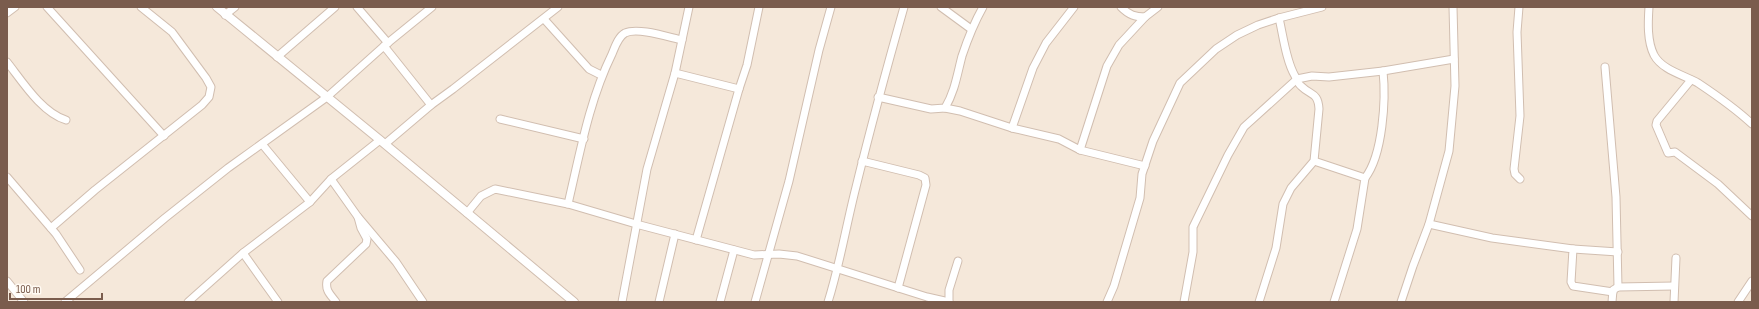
<svg xmlns="http://www.w3.org/2000/svg" width="1759" height="309" viewBox="0 0 1759 309" font-family="'Sofia Sans Condensed',sans-serif">
<style>
.residential{fill:#f5e8da}
.lines{fill:none;stroke-linecap:round;stroke-linejoin:round}
.minor-casing{stroke:#d1beb0;stroke-width:9}
.tertiary-casing{stroke:#d1beb0;stroke-width:10}
.minor{stroke:#fff;stroke-width:7}
.tertiary{stroke:#fff;stroke-width:8}
</style>
<rect width="100%" height="100%" fill="#fdf6ec"/>
<!-- residential -->
<rect class="residential" x="7" y="7" width="1745" height="295"/>
<g class="lines">
<!-- minor casing -->
<g class="minor-casing">
<g id="minor">
<path d="M47,7L164,136"/>
<path d="M357,7L388,43"/>
<path d="M941,7L971,29"/>
<path d="M1121,7C1129,15 1135,17 1145,17L1158,7"/>
<path d="M1519,7L1517,32L1520,116L1514,169L1515,174L1520,179"/>
<path d="M1649,7C1648,22 1647,41 1654,55C1662,70 1684,75 1698,83C1716,95 1736,109 1752,124"/>
<path d="M7,13L15,7"/>
<path d="M225,15L235,7"/>
<path d="M544,19L589,69L601,75"/>
<path d="M384,46L432,7"/>
<path d="M277,57L335,7"/>
<path d="M7,62C22,81 42,113 66,120"/>
<path d="M1605,67L1616,197L1618,287"/>
<path d="M675,73L739,89L747,65L759,7"/>
<path d="M1691,80L1657,121L1656,125L1668,153L1675,152L1718,184L1752,216"/>
<path d="M878,97L931,109L945,108C955,91 957,75 962,56C968,38 974,23 983,7"/>
<path d="M945,108L960,111L1012,128L1059,139L1080,150L1145,166"/>
<path d="M500,119L584,139"/>
<path d="M1012,128L1033,68L1046,43L1074,7"/>
<path d="M262,144L310,202"/>
<path d="M385,144L431,105L453,89L558,7"/>
<path d="M1080,150L1107,66L1119,45L1145,17"/>
<path d="M862,161L919,175L925,178L926,185L898,288"/>
<path d="M1314,161L1365,178L1357,229L1334,302"/>
<path d="M7,177L56,234L80,270"/>
<path d="M1365,178C1383,155 1386,99 1383,71L1454,59"/>
<path d="M331,179L358,217L396,262L423,302"/>
<path d="M568,204C580,153 589,101 612,54C615,47 618,37 625,33C638,27 668,37 682,40"/>
<path d="M467,213L481,196L495,189L568,204L636,224L754,255L779,254L797,256L927,297L949,302"/>
<path d="M1429,224L1492,238L1573,249L1571,282L1573,286L1613,292"/>
<path d="M51,228L95,190L202,105L209,97L211,87L206,78L172,32L141,7"/>
<path d="M696,240L739,89"/>
<path d="M1573,249L1618,252"/>
<path d="M7,281L24,302"/>
<path d="M65,302L165,218L228,168L327,97L384,46L431,105"/>
<path d="M188,302L243,253"/>
<path d="M278,302L243,253L310,202L331,179L380,140"/>
<path d="M336,302C331,295 325,291 327,281L366,244L367,239L361,228L358,217"/>
<path d="M622,302L647,169L675,73L689,7"/>
<path d="M659,302L675,234"/>
<path d="M720,302L734,250"/>
<path d="M755,302L789,181L819,50L831,7"/>
<path d="M828,302C840,264 846,226 856,187C871,126 887,67 904,7"/>
<path d="M949,302V290L958,261"/>
<path d="M1107,302L1114,286L1140,198L1142,174L1153,141L1180,83L1216,49L1237,35L1258,25L1279,18L1322,7"/>
<path d="M1184,302L1193,252V227L1228,155L1244,127L1297,79L1312,76L1329,77L1383,71"/>
<path d="M1259,302L1276,248L1283,204L1291,188L1314,161L1319,109C1318,92 1311,96 1301,86C1298,84 1297,79 1295,76C1286,61 1283,35 1279,18"/>
<path d="M1401,302L1413,266L1429,224L1449,151L1455,86L1453,7"/>
<path d="M1612,302L1613,290L1618,287L1674,286"/>
<path d="M1674,302L1676,258"/>
<path d="M1738,302L1752,281"/>
</g>
</g>
<!-- tertiary casing -->
<g class="tertiary-casing">
<path id="tertiary" d="M217,7L380,140L574,302"/>
</g>
<!-- minor -->
<use href="#minor" class="minor"/>
<!-- tertiary -->
<use href="#tertiary" class="tertiary"/>
</g>
<!-- border -->
<rect width="1759" height="309" fill="none" stroke="#7a5c4d" stroke-width="16"/>
<!-- scale -->
<path d="M10 293v6h92v-6" fill="none" stroke="#7a5c4d" stroke-width="2"/>
<text x="16" y="293" font-size="12" fill="#7a5c4d" stroke="#fffaf3" stroke-width="3" paint-order="stroke">100 m</text>
</svg>
